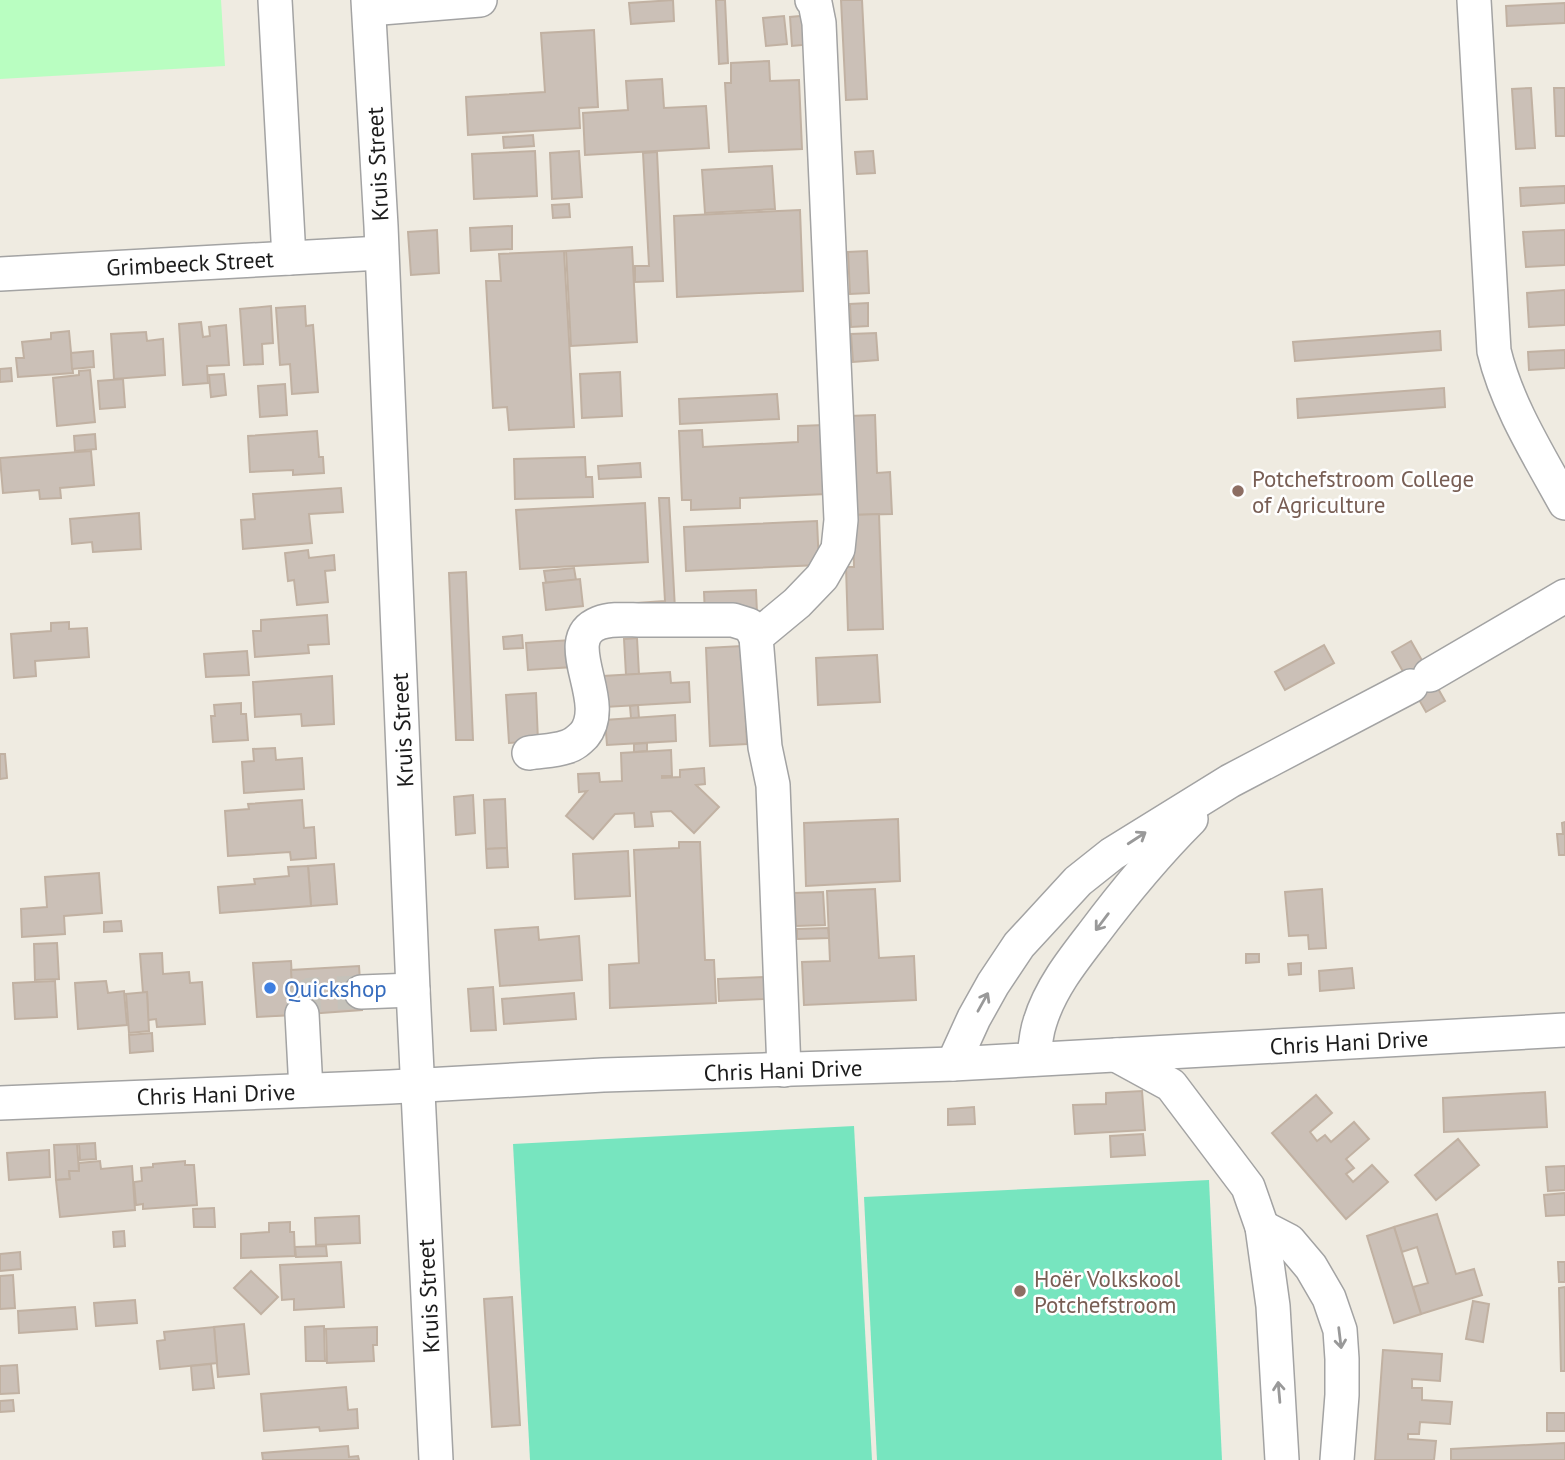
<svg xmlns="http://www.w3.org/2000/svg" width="1565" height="1460" viewBox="0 0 1565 1460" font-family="'PT Sans',sans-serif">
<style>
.park{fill:#b9fec1}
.pitch{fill:#77e5bf}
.building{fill:#cbc0b7;stroke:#c1b1a2;stroke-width:2}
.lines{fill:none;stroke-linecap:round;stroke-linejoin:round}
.minor-tunnel{stroke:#c5c2ba;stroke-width:33;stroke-dasharray:33 17;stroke-linecap:butt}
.minor-casing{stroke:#a3a3a3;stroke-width:36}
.minor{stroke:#fff;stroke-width:33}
.oneway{stroke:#999}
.education-dot{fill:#8d6e63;stroke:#fff;stroke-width:2.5}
.shop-dot{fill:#3f7fe0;stroke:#fff;stroke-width:2.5}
.labels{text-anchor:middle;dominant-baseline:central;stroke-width:5;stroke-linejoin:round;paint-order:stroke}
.street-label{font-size:23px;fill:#1c1c1c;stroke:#fff}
.education-label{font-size:23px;fill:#785e54;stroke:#fff;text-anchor:start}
.shop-label{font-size:23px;fill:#366cbe;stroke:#fff;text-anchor:start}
</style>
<rect width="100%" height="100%" fill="#efebe1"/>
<!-- park -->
<path class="park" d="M0,0H221L225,66L0,79Z"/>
<!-- pitch -->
<g class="pitch">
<path d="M854,1126L872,1460H530L513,1144Z"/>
<path d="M1209,1180L1222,1460H877L864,1197Z"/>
</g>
<!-- building -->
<g class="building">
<path d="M673,0L674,21L631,24L629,3Z"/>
<path d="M716,0H725L728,63L719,64Z"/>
<path d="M841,0H862L867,99L846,100Z"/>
<path d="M1565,3V23L1507,26L1506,6Z"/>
<path d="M810,15L812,44L792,46L790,17Z"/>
<path d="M784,16L787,44L766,46L763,18Z"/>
<path d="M594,30L598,107L579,108L580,128L468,135L466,97L545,92L541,33Z"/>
<path d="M769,61L770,81L799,80L802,149L729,152L725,83H731V63Z"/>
<path d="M662,79L664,108L706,106L709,148L585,155L583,113L628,110L626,81Z"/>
<path d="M1531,88L1535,148L1516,149L1512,89Z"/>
<path d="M1554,88H1565V136H1556Z"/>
<path d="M533,135L534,146L504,148L503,137Z"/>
<path d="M535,151L537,196L474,199L472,154Z"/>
<path d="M579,151L582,197L552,199L550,153Z"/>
<path d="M873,151L875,173L857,174L855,152Z"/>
<path d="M657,152L663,281L635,282V266H649L643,153Z"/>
<path d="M772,166L775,209L705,213L702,170Z"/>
<path d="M1565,186V203L1521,206L1520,188Z"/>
<path d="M569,204L570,217L553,218L552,205Z"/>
<path d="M800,210L803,291L677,297L674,216Z"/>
<path d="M512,226V249L471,251L470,228Z"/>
<path d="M437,230L439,273L411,275L408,232Z"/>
<path d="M1565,230V265L1526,267L1523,232Z"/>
<path d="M632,247L637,342L571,346L566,251Z"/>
<path d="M564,251L574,427L509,430L507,407L493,408L486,281H501L499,254Z"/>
<path d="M867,251L869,293L850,294L848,252Z"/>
<path d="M1565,290V325L1529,327L1527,293Z"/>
<path d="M868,303V326L851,327L850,304Z"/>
<path d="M271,306L273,343L262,344L263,364L244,365L240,309Z"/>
<path d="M305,306L306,326L313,325L318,392L292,394L290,364L280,365L276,308Z"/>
<path d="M201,322L203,337L210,336L209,327L226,325L229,365L207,366L208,383L183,385L179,324Z"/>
<path d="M69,331L73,373L18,377L16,358H24L22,342L51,339V333Z"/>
<path d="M1440,331L1441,350L1295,361L1293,342Z"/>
<path d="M146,332L147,341L163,339L165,375L114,379L111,334Z"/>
<path d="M876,333L878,360L853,362L851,334Z"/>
<path d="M1565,350V368L1529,370L1528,352Z"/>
<path d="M93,351L94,367L72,369L71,353Z"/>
<path d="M11,368L12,381L0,382V369Z"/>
<path d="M90,370L95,422L57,426L53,378L79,375V371Z"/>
<path d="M620,372L622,416L582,418L580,374Z"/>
<path d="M224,374L226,395L211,397L209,375Z"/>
<path d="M123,379L125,407L100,409L98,381Z"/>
<path d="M285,384L287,415L260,417L258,386Z"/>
<path d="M1444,388L1445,407L1298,418L1297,399Z"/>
<path d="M777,394L779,419L680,424L679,399Z"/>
<path d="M875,415L877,473L890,472L892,514L853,515L849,416Z"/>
<path d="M824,425L826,494L740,498V508L691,510V500H682L679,431L702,430L703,447L798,442V426Z"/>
<path d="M317,431L319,457H323L324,473L293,475V470L250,472L248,436Z"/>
<path d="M95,434L96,449L75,451L74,436Z"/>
<path d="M91,451L94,485L60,488L61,498L40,499L39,490L3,493L0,458Z"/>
<path d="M585,457L586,477H592L593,497L515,499L514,459Z"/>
<path d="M640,463L641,477L599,479L598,466Z"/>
<path d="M341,488L343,512L309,514L312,543L243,549L241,520L255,519L253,494Z"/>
<path d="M659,498H669L675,609L637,611V603L665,601Z"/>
<path d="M645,503L648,562L520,569L516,510Z"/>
<path d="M139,513L141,549L93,552L92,542L72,544L70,519Z"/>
<path d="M879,514L883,629L848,630L846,567H854L853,515Z"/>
<path d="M817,521L819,565L686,571L684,527Z"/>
<path d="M308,550L309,558L334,555L335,570L325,571L328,602L297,605L294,580L288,581L285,553Z"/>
<path d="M574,568L576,580L546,583L544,571Z"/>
<path d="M466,572L473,740H456L449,573Z"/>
<path d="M580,579L583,606L546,610L543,583Z"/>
<path d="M756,590L757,613L705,615L704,592Z"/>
<path d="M327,615L329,644L308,645L309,653L255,657L253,631H261V620Z"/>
<path d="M69,622V629L87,628L89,657L35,661L36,676L14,678L11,634L51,631V623Z"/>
<path d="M522,635L523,648L504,649L503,637Z"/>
<path d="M637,638L639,674L626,675L624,639Z"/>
<path d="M571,640L573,667L528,670L526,643Z"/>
<path d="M1411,641L1445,701L1426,712L1392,652Z"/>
<path d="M1324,645L1334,663L1285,690L1275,672Z"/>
<path d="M742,646L747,744L710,746L706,648Z"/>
<path d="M247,651L249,675L206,677L204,654Z"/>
<path d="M877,655L880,702L818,705L816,658Z"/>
<path d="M670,672L671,683L689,682L690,702L605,707L603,676Z"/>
<path d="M332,676L334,724L302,726L301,714L255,717L253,682Z"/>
<path d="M536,693L538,741L509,743L506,695Z"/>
<path d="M241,703V714H246L248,740L213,742L211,716H215L214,705Z"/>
<path d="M638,705L639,718H631L630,706Z"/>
<path d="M675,715L676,741L607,745L605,720Z"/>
<path d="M647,743V751L634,752V744Z"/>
<path d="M275,748L276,760L302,758L304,789L244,793L242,762L254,761L253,749Z"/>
<path d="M671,750L672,776H662V778L680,777V770L704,768L705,784L696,785L719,807L694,833L671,811L651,812L653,826L635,827L634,813L615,814L593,839L566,816L587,791L579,792L578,774L599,773L600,782L622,781L621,753Z"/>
<path d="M0,754H5L7,778L0,779Z"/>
<path d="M473,795L475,833L456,835L454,797Z"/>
<path d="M505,799L507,848L486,849L484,800Z"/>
<path d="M302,800L304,828L314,827L316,858L291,860L290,852L228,856L225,811L249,809L248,804Z"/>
<path d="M898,819L900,881L806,886L804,823Z"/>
<path d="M1565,822V855H1559L1557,834H1563L1562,823Z"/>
<path d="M679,842H700L705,960H714L716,1003L610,1008L609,965L639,963L634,850L679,848Z"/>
<path d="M507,848L508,867L487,868L486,849Z"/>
<path d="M628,851L630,896L575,899L573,854Z"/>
<path d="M334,864L337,904L311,906L308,866Z"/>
<path d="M308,866L311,906L220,913L218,887L255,884L254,879L289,876L288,867Z"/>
<path d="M99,873L102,913L64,916L65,934L22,937L21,909L47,907L45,877Z"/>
<path d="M875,889L879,958L914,956L916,1000L804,1005L802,962L830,961L827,891Z"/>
<path d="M1322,889L1326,948L1309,949L1308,935L1289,936L1285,892Z"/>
<path d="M823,892L825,925L796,926L794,893Z"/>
<path d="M121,921L122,931L104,932V922Z"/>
<path d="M538,927L539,940L579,936L582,980L500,986L495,930Z"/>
<path d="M828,928L829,938L797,939V929Z"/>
<path d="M57,943L59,979L35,980L34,944Z"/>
<path d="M162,953L163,974L189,972L190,983L202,982L205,1024L157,1027L156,1019L148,1020L147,992L143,993L140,954Z"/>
<path d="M1246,954H1259V962L1246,963Z"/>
<path d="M291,961L294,1015L257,1017L253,963Z"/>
<path d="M1301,963V974L1289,975L1288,964Z"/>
<path d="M359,966L362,1010L294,1015L291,970Z"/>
<path d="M1352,968L1354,988L1320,991L1319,971Z"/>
<path d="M764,977L765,999L719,1001L718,979Z"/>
<path d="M55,981L57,1017L15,1019L13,983Z"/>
<path d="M106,981L108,993L124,991L127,1025L78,1029L75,983Z"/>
<path d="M493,987L496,1030L471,1031L468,989Z"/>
<path d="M147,992L149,1031L129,1033L126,994Z"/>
<path d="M574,993L576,1019L504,1024L502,999Z"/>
<path d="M152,1033L153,1051L130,1053L129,1035Z"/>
<path d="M1142,1091L1145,1130L1075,1134L1073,1105L1106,1104V1093Z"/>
<path d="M1545,1092L1547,1127L1444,1132L1443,1098Z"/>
<path d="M1316,1095L1332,1113L1310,1132L1317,1141L1325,1135L1331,1142L1354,1122L1369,1139L1346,1159L1354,1168L1346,1174L1353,1182L1372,1165L1388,1182L1346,1219L1272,1133Z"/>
<path d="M974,1107L975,1124L948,1125V1109Z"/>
<path d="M1143,1134L1145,1155L1111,1157L1110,1136Z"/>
<path d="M1458,1139L1479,1165L1436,1200L1415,1175Z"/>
<path d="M95,1143L96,1159L80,1160L79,1144Z"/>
<path d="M77,1144L79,1171H69L70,1179L56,1180L54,1145Z"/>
<path d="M49,1150L50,1177L9,1180L7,1153Z"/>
<path d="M100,1161L101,1169L132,1166L135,1210L60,1217L56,1180L70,1179L69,1171H79V1163Z"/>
<path d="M185,1161V1165H194L197,1205L143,1209V1204L136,1205L134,1182L142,1181L141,1168L153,1167V1164Z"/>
<path d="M1565,1166V1190L1548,1191L1546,1167Z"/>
<path d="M1565,1193V1215L1546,1216L1544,1195Z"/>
<path d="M214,1208L215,1227H194L193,1209Z"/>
<path d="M1437,1214L1456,1274L1474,1269L1482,1295L1421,1314L1413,1287L1428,1283L1417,1247L1402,1252L1394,1227Z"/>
<path d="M359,1216L360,1243L316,1245L315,1218Z"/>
<path d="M290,1222V1232H294L295,1256L241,1258V1234L269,1232V1223Z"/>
<path d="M1394,1227L1421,1314L1394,1323L1367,1236Z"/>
<path d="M124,1231L125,1246L114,1247L113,1232Z"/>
<path d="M326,1246L327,1256L296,1257L295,1247Z"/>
<path d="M20,1252L21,1269L0,1271V1254Z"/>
<path d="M341,1262L344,1307L294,1310V1299L282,1300L280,1265Z"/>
<path d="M1558,1262H1565V1282H1559Z"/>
<path d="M251,1271L278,1297L261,1314L234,1288Z"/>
<path d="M13,1275L15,1308L0,1309V1276Z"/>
<path d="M1565,1287V1371H1561L1559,1288Z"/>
<path d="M512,1297L520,1425L492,1427L484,1299Z"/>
<path d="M135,1300L137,1323L96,1326L94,1303Z"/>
<path d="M1473,1301L1489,1304L1483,1342L1466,1339Z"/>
<path d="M75,1307L77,1329L19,1333L18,1311Z"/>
<path d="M244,1324L249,1374L218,1377L214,1327Z"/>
<path d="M324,1326L325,1361H306L305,1327Z"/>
<path d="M214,1327L217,1363L160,1369L157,1341L165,1340L164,1332Z"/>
<path d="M377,1327V1345H373L374,1361L327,1363L326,1329Z"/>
<path d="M1383,1350L1442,1354L1440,1381L1412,1379V1388H1422V1400L1452,1402L1450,1424L1420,1422L1419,1434H1408V1439L1436,1441L1434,1460H1375Z"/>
<path d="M211,1364L214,1388L193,1390L191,1366Z"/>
<path d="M17,1365L19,1393L0,1394V1366Z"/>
<path d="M346,1387L348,1410L357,1409L358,1428L320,1431L319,1427L264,1431L261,1394Z"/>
<path d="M13,1400L14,1411L0,1412V1401Z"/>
<rect x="1547" y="1413" width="18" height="18"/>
<path d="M1565,1443V1460H1451V1449Z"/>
<path d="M348,1446L349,1457L358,1456L359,1460H263L262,1453Z"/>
</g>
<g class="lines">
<!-- minor-tunnel -->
<path class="minor-tunnel" d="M302,1014L304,999L311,994L361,992"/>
<!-- minor casing -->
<g class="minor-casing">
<g id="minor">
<path d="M275,0L289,258"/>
<path d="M368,0L381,226L413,990L436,1460"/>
<path d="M1474,0L1494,351C1507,405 1538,454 1565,503"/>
<path d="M369,9L480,0"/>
<path d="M0,274L381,253"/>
<path d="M1430,675L1565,596"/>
<path d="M529,753C541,751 555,751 566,747C574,745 579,740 584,735C612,701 556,640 599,623C612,618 628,620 642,620C672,620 703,620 733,620L749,625L756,637"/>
<path d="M361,992L413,990"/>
<path d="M302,1014L306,1090"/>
<path d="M1116,1055L1171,1085L1248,1187L1262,1227L1273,1306L1282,1460"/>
<path d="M1034,1059C1035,1047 1036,1033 1040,1022C1050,989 1072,961 1093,934C1123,894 1155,855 1191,819"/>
<path d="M953,1064L974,1018L993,984L1019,945L1078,881L1112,854L1230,781L1411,686"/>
<path d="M784,1070L773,785L765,747L756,637L797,603L822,577L838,549L841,520L819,23L815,3L812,0"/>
<path d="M0,1103L390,1087L603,1075L953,1064L1565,1030"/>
<path d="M1262,1227L1289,1241L1311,1267L1329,1298L1340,1330L1342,1359V1395L1337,1460"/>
</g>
</g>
<!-- minor -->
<use href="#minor" class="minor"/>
</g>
<!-- one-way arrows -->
<defs><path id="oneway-shaft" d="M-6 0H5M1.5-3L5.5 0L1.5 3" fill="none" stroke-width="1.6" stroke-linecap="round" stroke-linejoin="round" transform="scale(1.75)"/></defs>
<g class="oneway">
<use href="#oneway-shaft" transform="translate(1137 838) rotate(-33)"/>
<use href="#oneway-shaft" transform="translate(1102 922) rotate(127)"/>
<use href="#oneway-shaft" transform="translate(983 1002) rotate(-61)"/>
<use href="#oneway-shaft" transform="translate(1340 1338) rotate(83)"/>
<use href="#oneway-shaft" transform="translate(1279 1392) rotate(-95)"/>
</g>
<!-- markers -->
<g class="education-dot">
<circle cx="1238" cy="491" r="7"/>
<circle cx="1020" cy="1291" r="7"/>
</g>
<circle class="shop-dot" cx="270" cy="988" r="7"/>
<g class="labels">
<!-- street labels -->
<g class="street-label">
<text transform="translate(377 164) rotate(-93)">Kruis Street</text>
<text transform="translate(190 263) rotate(-3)">Grimbeeck Street</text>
<text transform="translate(402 730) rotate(-93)">Kruis Street</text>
<text transform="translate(1349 1042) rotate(-3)">Chris Hani Drive</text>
<text transform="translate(783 1070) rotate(-2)">Chris Hani Drive</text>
<text transform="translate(216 1094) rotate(-2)">Chris Hani Drive</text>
<text transform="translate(428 1296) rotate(-93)">Kruis Street</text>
</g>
<!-- education labels -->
<g class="education-label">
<text x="1252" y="478">Potchefstroom College<tspan x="1252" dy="26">of Agriculture</tspan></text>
<text x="1034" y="1278">Hoër Volkskool<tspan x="1034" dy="26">Potchefstroom</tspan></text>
</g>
<!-- shop labels -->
<g class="shop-label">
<text x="284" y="988">Quickshop</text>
</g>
</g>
</svg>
